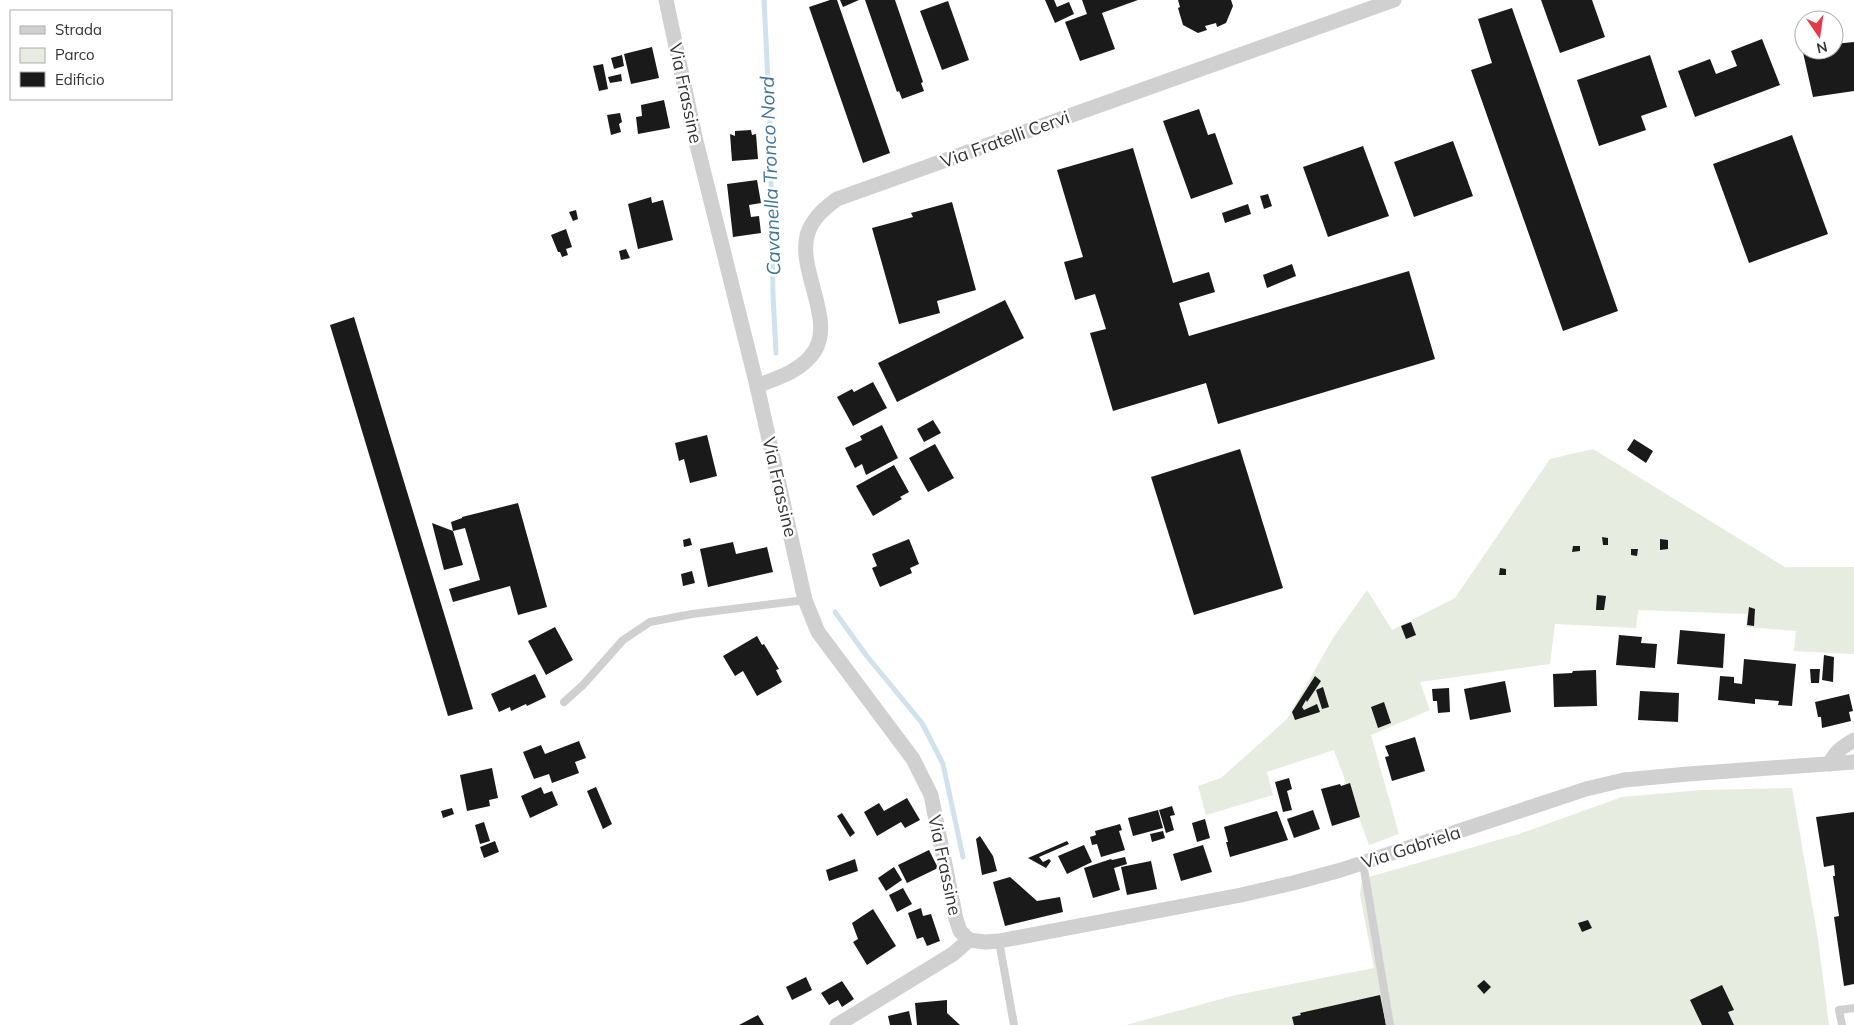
<svg xmlns="http://www.w3.org/2000/svg" width="1854" height="1025" viewBox="0 0 1854 1025" font-family="Mulish,sans-serif">
<style>
.green{fill:#e6ecdf}
.lines{fill:none;stroke-linecap:round;stroke-linejoin:round}
.stream{stroke:#cfe2ee;stroke-width:5}
.building{fill:#1a1a1a}
.service{stroke:#d0d0d0;stroke-width:8}
.minor{stroke:#d0d0d0;stroke-width:15}
.labels{text-anchor:middle;dominant-baseline:central;stroke-width:5;stroke-linejoin:round;paint-order:stroke}
.street-label{font-size:18px;fill:#333;stroke:#fff}
.water-label{font-size:19px;font-style:italic;fill:#3f7597;stroke:#fff}
</style>
<rect width="100%" height="100%" fill="#fff"/>
<!-- green -->
<g class="green">
<path d="M1593,449L1785,567H1854V654L1794,651L1796,631L1746,627L1747,614L1638,610L1636,628L1555,624L1550,664L1420,682L1430,710L1371,735L1399,834L1369,845L1334,750L1267,772L1273,795L1206,815L1198,786L1221,778L1287,719L1333,638L1367,590L1392,630L1455,598L1550,459Z"/>
<path d="M1792,788L1818,939L1829,1025H1126L1236,995L1374,968L1360,895L1362,879L1519,834L1622,797L1702,790Z"/>
</g>
<g class="lines">
<!-- stream -->
<g class="stream">
<path d="M764,0L770,123L773,295L776,353"/>
<path d="M835,612L866,655L922,723L943,764L963,857"/>
</g>
</g>
<!-- building -->
<g class="building">
<path d="M830,0H837L890,153L863,163L809,7Z"/>
<path d="M840,0H859L843,7Z"/>
<path d="M865,0H895L923,82L921,83L924,91L902,99L899,91L897,92Z"/>
<path d="M1045,0H1054L1057,7L1069,2L1074,14L1055,23Z"/>
<path d="M1082,0H1138L1102,13L1115,49L1080,61L1065,22L1087,14Z"/>
<path d="M1178,0H1231L1233,6L1226,23L1217,27L1216,23L1205,26L1207,30L1198,33L1183,25L1178,8L1180,7Z"/>
<path d="M1541,0H1592L1605,37L1560,53Z"/>
<path d="M948,1L969,60L942,70L920,11Z"/>
<path d="M1512,8L1618,311L1563,331L1471,70L1492,63L1478,19Z"/>
<path d="M1762,39L1780,85L1695,117L1678,71L1710,59L1716,74L1737,66L1731,51Z"/>
<path d="M1854,42V91L1813,97L1802,48H1804V50H1834V44Z"/>
<path d="M652,47L659,78L631,84L624,54Z"/>
<path d="M622,55L624,66L614,69L611,58Z"/>
<path d="M1650,55L1667,107L1641,116L1646,130L1599,146L1577,80Z"/>
<path d="M603,64L608,89L599,91L593,66Z"/>
<path d="M621,74L622,81L610,83L608,77Z"/>
<path d="M664,100L670,128L638,134L636,117L642,116L641,105Z"/>
<path d="M1199,109L1208,135L1215,133L1233,184L1191,199L1163,121Z"/>
<path d="M620,113L622,122L619,124L621,132L611,135L607,115Z"/>
<path d="M751,130L752,135L756,134L758,159L732,161L730,134L735,136V131Z"/>
<path d="M1792,135L1828,234L1749,263L1713,164Z"/>
<path d="M1453,141L1473,196L1414,217L1394,162Z"/>
<path d="M1363,146L1389,216L1328,237L1303,167Z"/>
<path d="M1133,148L1173,283L1209,272L1215,292L1179,303L1189,336L1409,271L1435,359L1218,424L1206,383L1113,411L1090,333L1106,329L1095,294L1075,300L1064,262L1083,257L1057,170Z"/>
<path d="M757,180L761,203L749,205L751,217L759,216L761,233L733,237L727,184Z"/>
<path d="M1268,194L1272,206L1264,209L1260,196Z"/>
<path d="M651,197L652,203L663,200L673,240L638,249L628,204Z"/>
<path d="M952,202L976,290L937,301L940,313L899,324L872,228L913,217L911,213Z"/>
<path d="M1248,204L1251,214L1225,223L1222,213Z"/>
<path d="M576,210L578,219L573,221L569,212Z"/>
<path d="M566,229L572,247L566,249L568,255L562,257L560,252H558L551,235Z"/>
<path d="M626,249L630,258L621,260L619,251Z"/>
<path d="M1292,264L1296,276L1267,288L1263,275Z"/>
<path d="M1005,300L1024,338L897,402L878,363Z"/>
<path d="M354,317L473,709L448,716L330,325Z"/>
<path d="M873,382L887,408L853,426L837,397L852,389L854,392Z"/>
<path d="M933,420L941,433L924,442L917,429Z"/>
<path d="M882,425L898,458L866,475L862,464L855,468L845,448L862,440L860,436Z"/>
<path d="M707,435L717,476L690,483L684,459L679,461L675,443Z"/>
<path d="M1634,439L1653,451L1646,463L1627,450Z"/>
<path d="M935,444L954,478L928,492L909,458Z"/>
<path d="M1240,449L1283,588L1194,615L1151,477Z"/>
<path d="M894,465L909,492L900,497L902,499L873,516L856,486Z"/>
<path d="M518,503L547,607L518,615L510,586L453,602L449,589L480,580L465,528L453,531L463,565L444,570L432,523L453,531L451,522L462,518V517Z"/>
<path d="M1602,537L1608,538V545H1603Z"/>
<path d="M690,538L692,545L684,547L683,540Z"/>
<path d="M909,539L919,564L910,568L912,573L880,587L872,568L877,566L872,554Z"/>
<path d="M1660,539L1668,540V549L1660,550Z"/>
<path d="M733,542L736,554L767,547L773,572L708,587L700,549Z"/>
<path d="M1573,546H1580V551L1572,552Z"/>
<path d="M1631,549H1638L1637,556L1631,555Z"/>
<path d="M1500,568L1506,569V575H1499Z"/>
<path d="M692,571L695,583L683,586L681,574Z"/>
<path d="M1597,595L1606,596L1604,610H1596Z"/>
<path d="M1749,607L1755,609L1754,626L1747,625Z"/>
<path d="M1411,622L1416,635L1406,639L1401,626Z"/>
<path d="M555,627L573,660L546,675L528,641Z"/>
<path d="M1680,630L1725,634L1723,668L1677,664Z"/>
<path d="M1619,635L1642,637L1641,643L1657,644L1655,668L1616,665Z"/>
<path d="M757,636L762,645L764,644L779,669L776,670L782,682L757,696L743,671L735,676L723,656Z"/>
<path d="M1824,655L1834,657L1833,682L1822,680Z"/>
<path d="M1744,659L1796,664L1792,706L1778,705L1779,701L1755,699V704L1718,700L1720,676L1734,677V683L1742,684Z"/>
<path d="M1810,669H1820L1819,683H1811Z"/>
<path d="M1596,670L1597,706L1554,707L1553,674L1572,673L1573,671Z"/>
<path d="M535,674L546,697L527,706L526,704L511,711L510,707L499,712L491,694Z"/>
<path d="M1315,676L1321,681L1307,702L1306,700L1302,707L1304,710L1317,704L1320,712L1295,720L1292,712Z"/>
<path d="M1505,681L1511,712L1470,720L1464,689Z"/>
<path d="M1323,687L1329,707L1322,709L1316,690Z"/>
<path d="M1449,688L1450,712L1438,713L1437,701H1433L1432,689Z"/>
<path d="M1640,691L1679,693L1678,722L1638,720Z"/>
<path d="M1849,694L1853,711L1849,712L1851,721L1822,728L1821,717H1818L1815,702Z"/>
<path d="M1384,702L1391,723L1378,728L1371,707Z"/>
<path d="M1415,737L1425,771L1392,781L1385,757L1389,756L1385,746Z"/>
<path d="M579,741L586,758L575,762L579,773L552,783L549,774L534,779L523,752L541,745L545,754Z"/>
<path d="M492,768L498,798L489,800L490,806L467,811L460,775Z"/>
<path d="M1289,778L1292,789L1287,791L1292,810L1283,812L1275,782Z"/>
<path d="M1350,783L1360,817L1332,826L1321,789L1340,784L1341,786Z"/>
<path d="M541,787L544,794L552,791L558,805L530,818L521,796Z"/>
<path d="M596,787L612,824L603,829L587,791Z"/>
<path d="M907,798L920,820L905,828L901,822L877,836L864,812L879,803L884,811Z"/>
<path d="M1172,806L1175,815L1170,816L1174,830L1166,833L1159,810Z"/>
<path d="M452,808L454,814L443,818L441,811Z"/>
<path d="M1158,810L1163,828L1133,836L1128,818Z"/>
<path d="M1313,810L1320,829L1294,838L1287,819Z"/>
<path d="M1277,811L1288,840L1230,857L1226,842H1228L1224,827Z"/>
<path d="M1854,812V984L1844,986L1834,917L1839,916L1833,876H1835L1834,865L1824,867L1816,817Z"/>
<path d="M842,813L855,833L850,837L837,816Z"/>
<path d="M1205,819L1210,838L1197,842L1192,823Z"/>
<path d="M484,822L490,841L480,844L475,825Z"/>
<path d="M1120,824L1122,830L1119,831L1125,850L1101,857L1097,844L1092,845L1090,837L1096,835L1095,831Z"/>
<path d="M1163,831L1165,838L1152,842L1150,834Z"/>
<path d="M980,836L993,856L997,871L982,875L976,839Z"/>
<path d="M495,841L499,852L484,858L480,847Z"/>
<path d="M1067,841L1069,844L1039,857L1043,862L1049,859L1051,861L1046,868L1028,858Z"/>
<path d="M1084,845L1092,862L1067,874L1058,856Z"/>
<path d="M1203,845L1212,872L1181,881L1173,854Z"/>
<path d="M929,850L938,868L907,883L898,865Z"/>
<path d="M1125,857L1127,864L1114,868L1120,890L1093,898L1084,868L1111,859L1112,860Z"/>
<path d="M855,859L858,871L829,881L826,870Z"/>
<path d="M1151,861L1157,889L1127,895L1121,867Z"/>
<path d="M894,867L902,880L886,891L878,878Z"/>
<path d="M1010,877L1037,901L1060,897L1063,912L1005,926L993,882Z"/>
<path d="M903,888L912,904L897,912L889,895Z"/>
<path d="M921,908L923,916L931,914L940,941L927,946L923,937L917,939L908,913Z"/>
<path d="M873,909L896,946L867,965L853,942L858,939L852,923Z"/>
<path d="M1588,920L1592,928L1582,932L1578,923Z"/>
<path d="M806,977L812,990L792,1000L786,987Z"/>
<path d="M1484,980L1491,987L1484,994L1477,986Z"/>
<path d="M842,981L854,999L842,1007L838,1000L829,1005L821,993Z"/>
<path d="M1722,985L1734,1010L1728,1012L1734,1025H1702L1690,1000Z"/>
<path d="M1380,995L1386,1025H1294L1292,1017L1301,1015L1300,1013Z"/>
<path d="M947,1000V1013L960,1025H917L915,1003Z"/>
<path d="M909,1011L912,1025H890L888,1016Z"/>
<path d="M758,1015L764,1025H739Z"/>
</g>
<g class="lines">
<!-- service -->
<g class="service">
<path d="M564,702L583,685L623,640L650,622L692,614L805,600"/>
<path d="M1363,863L1390,1025"/>
<path d="M999,941L1014,1025"/>
<path d="M1842,1025L1839,1010L1854,1008"/>
</g>
<!-- minor -->
<g class="minor">
<path d="M666,0L696,141L757,386L805,600L818,632L913,759L931,795L956,919L960,931L969,940"/>
<path d="M757,386C776,378 796,373 810,357C841,324 793,268 809,230C815,216 825,208 837,199L1394,0"/>
<path d="M1830,764C1835,751 1843,747 1854,740"/>
<path d="M969,940L985,942L999,941L1241,895L1293,883L1341,870L1586,789L1624,780L1688,774L1854,762"/>
<path d="M837,1025L953,954L969,940"/>
</g>
</g>
<g class="labels">
<!-- street labels -->
<g class="street-label">
<text transform="translate(686 93) rotate(78)">Via Frassine</text>
<text transform="translate(1005 139) rotate(-20)">Via Fratelli Cervi</text>
<text transform="translate(780 487) rotate(77)">Via Frassine</text>
<text transform="translate(1411 847) rotate(-18)">Via Gabriela</text>
<text transform="translate(945 865) rotate(78)">Via Frassine</text>
</g>
<!-- water labels -->
<g class="water-label">
<text transform="translate(770 176) rotate(-92)">Cavanella Tronco Nord</text>
</g>
</g>
<!-- legend -->
<rect x="10" y="10" width="162" height="90" fill="#ffffff" stroke="#adadad"/>
<rect x="20" y="26" width="25" height="8" fill="#d0d0d0" stroke="#adadad"/>
<text x="55" y="35" font-size="15" fill="#333333">Strada</text>
<rect x="20" y="48" width="25" height="15" fill="#e6ecdf" stroke="#adadad"/>
<text x="55" y="60" font-size="15" fill="#333333">Parco</text>
<rect x="20" y="72" width="25" height="15" fill="#1a1a1a" stroke="#adadad"/>
<text x="55" y="85" font-size="15" fill="#333333">Edificio</text>
<!-- north arrow -->
<g transform="translate(1819 35) rotate(167)"><circle r="24" fill="#ffffff" stroke="#adadad"/>
<path d="M0-4L9 19L0 12L-9 19Z" fill="#e63946"/>
<text y="-8" font-size="14" font-weight="bold" text-anchor="middle" fill="#333333">N</text>
</g>
</svg>
